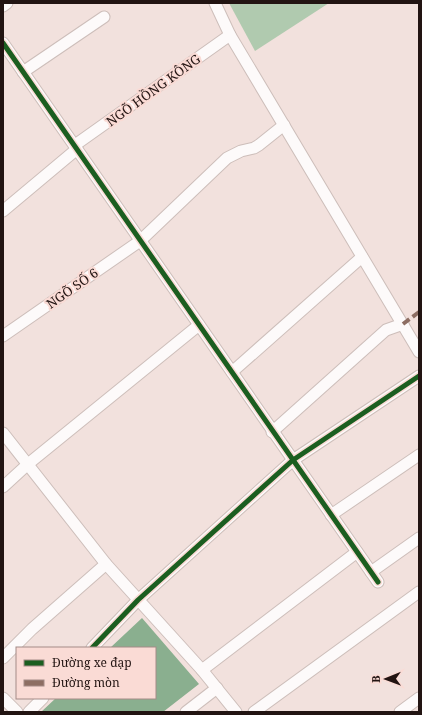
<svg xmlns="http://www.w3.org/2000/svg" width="422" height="715" viewBox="0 0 422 715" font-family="'Noto Serif',serif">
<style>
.forest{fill:#b0caaf}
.water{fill:#8aaf8f}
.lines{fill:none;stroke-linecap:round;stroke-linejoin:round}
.street-casing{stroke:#cdbeba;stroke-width:13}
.street{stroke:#fdfafa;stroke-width:11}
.quiet{stroke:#8d6e63;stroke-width:4;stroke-dasharray:8 4;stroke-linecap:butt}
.cycleway-casing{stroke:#fadbd5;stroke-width:8}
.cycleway{stroke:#1b5e20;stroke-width:5}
.labels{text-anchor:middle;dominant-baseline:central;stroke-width:4;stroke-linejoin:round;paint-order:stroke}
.street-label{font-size:13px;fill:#221412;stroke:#fadbd5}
</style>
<rect width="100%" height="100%" fill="#f2e1dd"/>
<!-- forest -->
<path class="forest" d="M229,3H329L255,51Z"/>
<!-- water -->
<path class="water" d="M142,618L199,684L163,712H41L56,698H155V648H110Z"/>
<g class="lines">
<!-- street casing -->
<g class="street-casing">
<g id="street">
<path d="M215,3L230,35L419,352"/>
<path d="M3,6L7,3"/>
<path d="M3,43L378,582"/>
<path d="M23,72L104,17"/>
<path d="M75,145L230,35"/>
<path d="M3,211L77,149"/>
<path d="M3,336L140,241L227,158L241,151L254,148L259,145L284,125"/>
<path d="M232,372L362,257"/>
<path d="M272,432L386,330L403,324"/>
<path d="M3,433L106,564L202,670L236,712"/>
<path d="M3,487L28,464L199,325"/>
<path d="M331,515L419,455"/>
<path d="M371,572L419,538"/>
<path d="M92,648L138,600L293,460L419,376"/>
<path d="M3,658L32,629L106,564"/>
<path d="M202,670L357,552"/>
<path d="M3,698L17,712"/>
<path d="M29,712L43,698"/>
<path d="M186,712L217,688"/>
<path d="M254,712L419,592"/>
<path d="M400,712L419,698"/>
</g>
</g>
<!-- street -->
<use href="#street" class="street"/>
<!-- quiet -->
<path class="quiet" d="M403,324L419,312"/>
<!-- cycleway casing -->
<g class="cycleway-casing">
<g id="cycleway">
<path d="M3,43L378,582"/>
<path d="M92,648L138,600L293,460L419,376"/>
</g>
</g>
<!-- cycleway -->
<use href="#cycleway" class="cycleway"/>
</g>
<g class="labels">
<!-- street labels -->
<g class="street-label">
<text transform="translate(153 90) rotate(-36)">NGÕ HỒNG KÔNG</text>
<text transform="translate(72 288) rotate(-35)">NGÕ SỐ 6</text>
</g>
</g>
<!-- border -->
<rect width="422" height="715" fill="none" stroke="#221412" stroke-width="8"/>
<!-- legend -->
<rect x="16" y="647" width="140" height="52" fill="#fadbd5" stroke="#a48b87"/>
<rect x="24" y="660" width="20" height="6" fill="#1b5e20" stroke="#a48b87"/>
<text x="52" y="667" font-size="12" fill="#221412">Đường xe đạp</text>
<rect x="24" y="680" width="20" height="6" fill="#8d6e63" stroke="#a48b87"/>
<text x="52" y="687" font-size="12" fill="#221412">Đường mòn</text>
<!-- north arrow -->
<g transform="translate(386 679) rotate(269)" stroke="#fadbd5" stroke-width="3" paint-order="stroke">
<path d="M0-3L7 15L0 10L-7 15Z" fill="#221412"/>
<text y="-6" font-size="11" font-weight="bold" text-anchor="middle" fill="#221412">B</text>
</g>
</svg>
